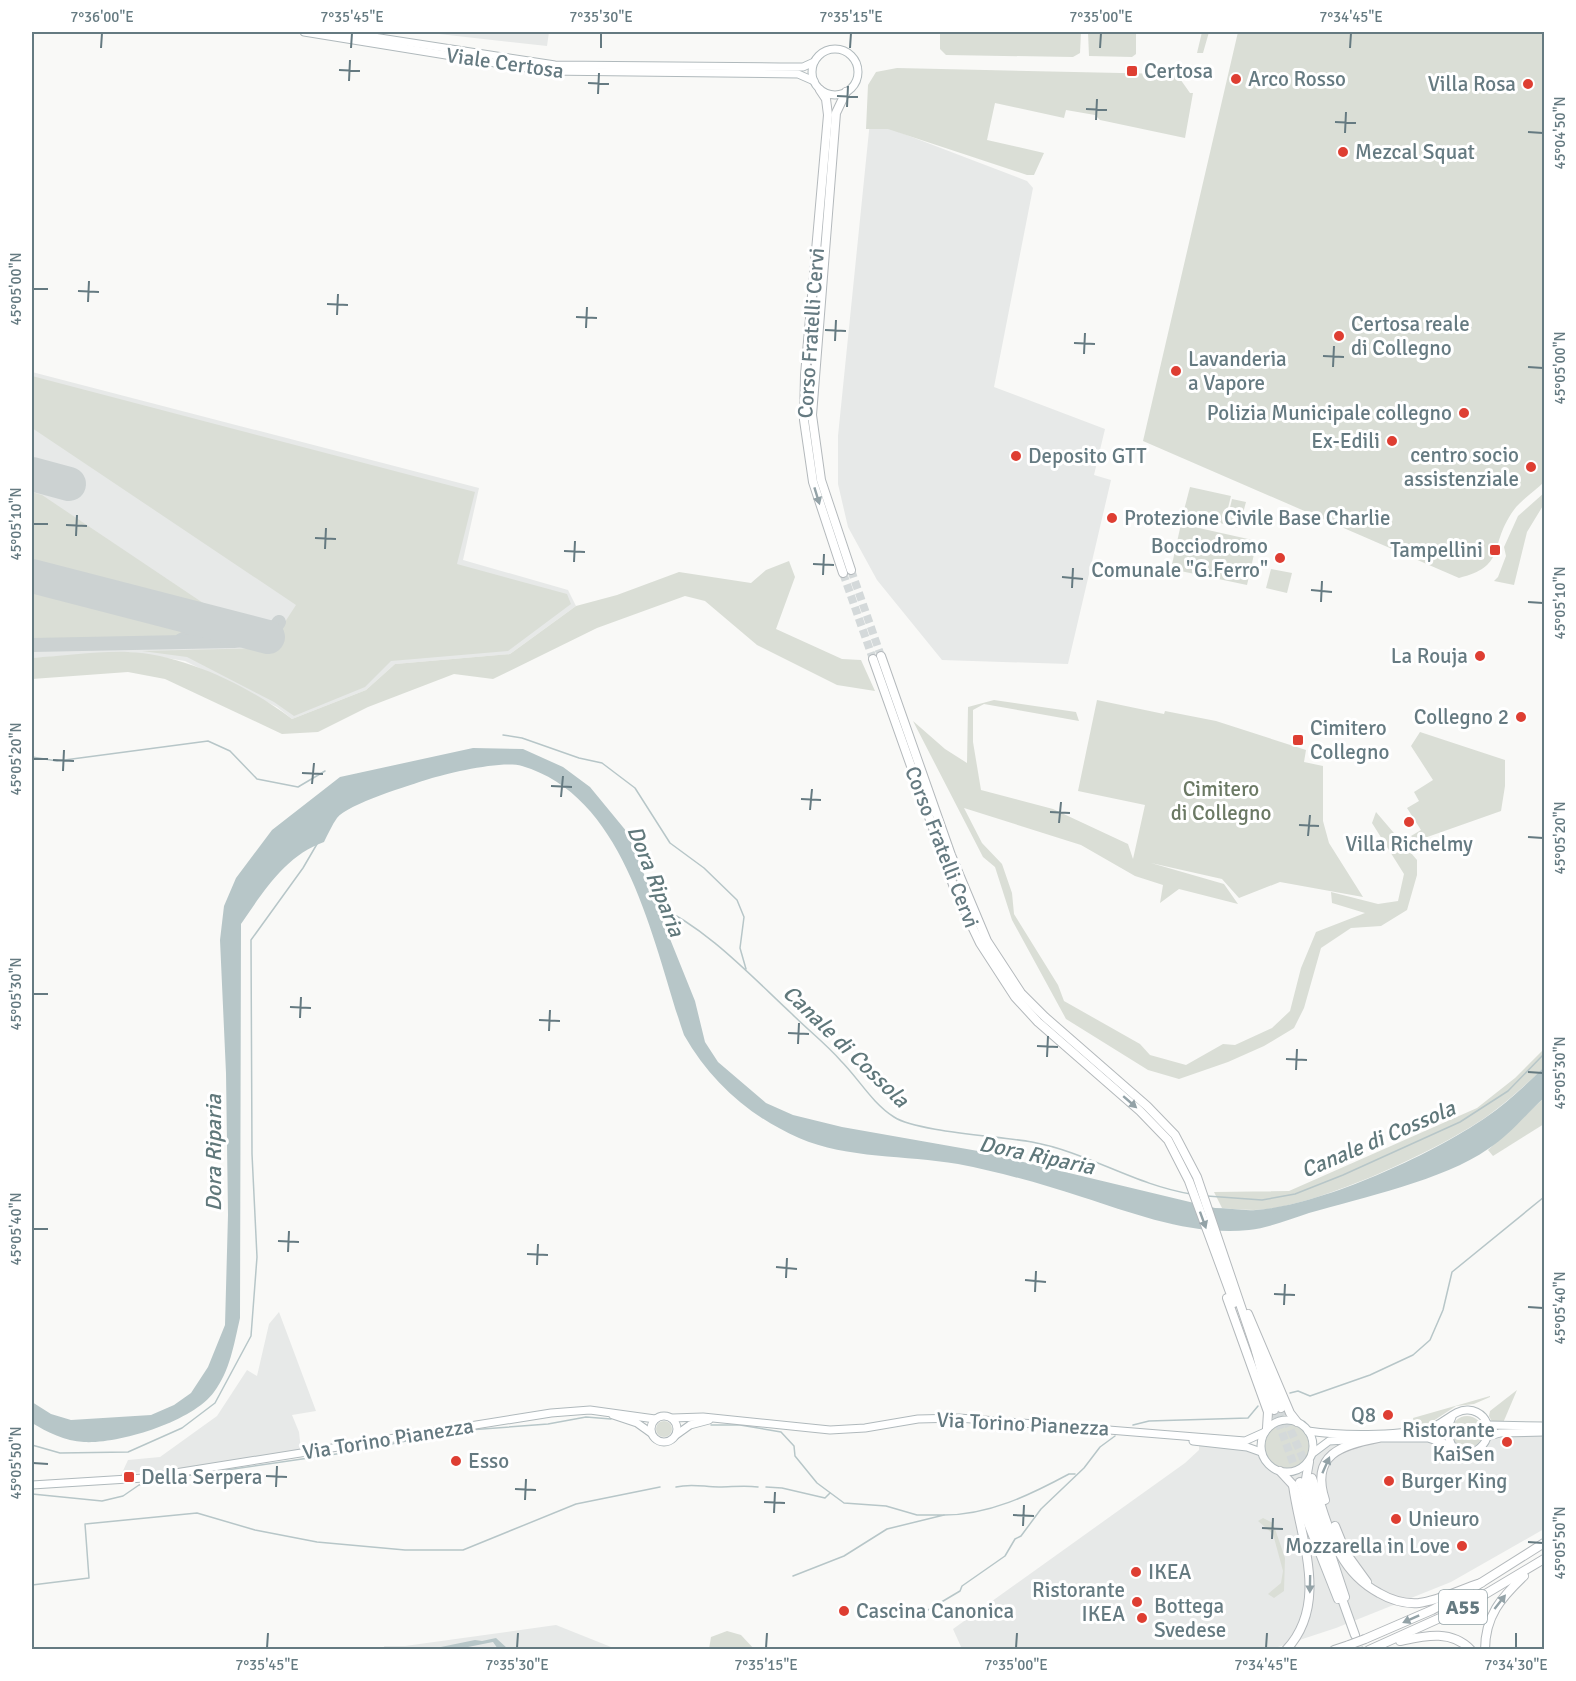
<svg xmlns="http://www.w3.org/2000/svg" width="1576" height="1681" viewBox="0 0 1576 1681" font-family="Signika,sans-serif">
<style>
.built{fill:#e7e9e8}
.green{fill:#daded6}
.water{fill:#b7c6c8}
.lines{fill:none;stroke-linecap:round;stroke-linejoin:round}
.stream{stroke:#b7c6c8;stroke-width:1.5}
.taxiway{stroke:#ccd2d2;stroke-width:14}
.runway{stroke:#ccd2d2;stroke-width:34}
.primary-tunnel{stroke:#d4d9da;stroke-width:8;stroke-dasharray:8 4;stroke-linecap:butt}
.trunk-tunnel{stroke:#d4d9da;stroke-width:8;stroke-dasharray:8 4;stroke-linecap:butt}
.motorway-tunnel{stroke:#d4d9da;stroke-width:8;stroke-dasharray:8 4;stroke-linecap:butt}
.secondary-casing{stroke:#b0b9bc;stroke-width:9}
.primary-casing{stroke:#b4babd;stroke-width:10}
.trunk-casing{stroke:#b4b9bc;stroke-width:10}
.motorway-casing{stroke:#b4b9bc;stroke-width:10}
.secondary{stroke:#fff;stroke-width:7}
.primary{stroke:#fff;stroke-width:8}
.trunk{stroke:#fff;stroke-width:8}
.motorway{stroke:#fff;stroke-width:8}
.motorway-bridge-casing{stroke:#b4b9bc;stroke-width:10;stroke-linecap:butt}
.motorway-bridge{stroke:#fff;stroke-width:8}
.oneway{fill:#93a2a7}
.ticks{fill:none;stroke:#657a81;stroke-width:2}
.poi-dot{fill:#de3e32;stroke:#fff;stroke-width:2}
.labels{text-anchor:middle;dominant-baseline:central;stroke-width:6;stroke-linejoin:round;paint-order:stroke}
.shield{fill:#fff;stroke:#93a2a7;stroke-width:1.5}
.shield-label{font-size:20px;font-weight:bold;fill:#657a81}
.street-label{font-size:21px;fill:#657a81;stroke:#fff}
.poi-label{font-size:21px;fill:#657a81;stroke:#fff;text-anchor:start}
.park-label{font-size:21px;fill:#6b7964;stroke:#fff}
.water-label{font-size:22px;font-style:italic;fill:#60787b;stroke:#fff}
.neatline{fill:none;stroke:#657a81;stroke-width:2}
.ticks-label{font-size:15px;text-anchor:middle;fill:#657a81}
</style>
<rect width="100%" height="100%" fill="#f9f9f7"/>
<!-- built -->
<g class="built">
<path d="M439,32H549L547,46L439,34Z"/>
<path d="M870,121L1027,181L1033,188L994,387L1105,429L1094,475L1111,480L1068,664L942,660L877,580L848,527L838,484V436Z"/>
<path d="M32,372L479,488L463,560L568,590L576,606L510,654L395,664L366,690L292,719L277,707L185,661L129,652L32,658Z"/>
<path d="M279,1312L316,1411L292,1415L299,1432L301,1450L149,1474L148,1471L121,1475L128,1460L160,1457L217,1416L247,1370L257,1376L269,1324Z"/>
<path d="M1544,1434V1529L1451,1582L1336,1628L1272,1649H962L953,1629L1185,1463L1199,1450V1442L1261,1452L1312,1454L1321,1444L1378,1438Z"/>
<path d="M556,1625L616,1649L385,1650L384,1646H405Z"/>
</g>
<!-- green -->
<g class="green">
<path d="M940,32H1081L1080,53L1073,57L946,55L940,49Z"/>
<path d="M1088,32H1136V54L1132,57L1089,56Z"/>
<path d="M1202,32H1209L1203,53H1197Z"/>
<path d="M1238,32H1544V482C1533,493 1519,501 1511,514C1489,548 1506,566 1459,578L1143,441Z"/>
<path d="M897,68L1167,74L1178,76L1190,93H1193L1185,138L1100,120L1095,115L1066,110L1064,118L995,103L987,140L1044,153L1034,175H1027L888,129H866L868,85L876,72Z"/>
<path d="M32,376L475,492L457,564L567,594L571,604L508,651L391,661L365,687L294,716L274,702L187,657L142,651L268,648L296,605L32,428Z"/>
<path d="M1190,487L1231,496L1224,524L1183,514Z"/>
<path d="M32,492L42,495L215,611L32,563Z"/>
<path d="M1544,493V504L1527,532L1514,585L1494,581L1498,577L1506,556L1504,547L1518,516Z"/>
<path d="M1232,499L1246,502L1239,528L1226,525Z"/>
<path d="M1181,524L1257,541L1247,585L1171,569Z"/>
<path d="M789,561L795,577L776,629L842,659L861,660L875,691L837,685L757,645L705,601L685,596L597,628L493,679L454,674L368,707L318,732L282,734L165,679L128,672L32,679V658C63,656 97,651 128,652C183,654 249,686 292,719L366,690L395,664L510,654L576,606L617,595L679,572L751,583L766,570Z"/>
<path d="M1271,569L1292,573L1287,593L1266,588Z"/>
<path d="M32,591L181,630L184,633L180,636L32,640Z"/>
<path d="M994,700L1076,712L1079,721L984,704L973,710V742L981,790L1053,809L1128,844L1133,859L1145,805L1078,791L1097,700L1164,714L1165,711L1216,721L1306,750L1304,762L1323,766V821L1329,843L1363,897L1280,882L1239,898L1222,879L1151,863L1224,884L1238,904L1179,889L1160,903L1163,885L1135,876L1081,845L964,808L982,843L1002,864L1012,893L1014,914L1058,985L1064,1001L1140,1044L1150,1055L1186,1065L1223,1044L1235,1045L1272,1028L1290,1011L1301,968L1316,932L1365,913L1332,903L1331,892L1378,904L1398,901L1404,874L1372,823L1376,812L1417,860V875L1407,910L1381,926L1351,928L1321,948L1304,1008L1294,1028L1264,1046L1228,1062L1179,1079L1148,1070L1066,1019L1012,920L995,867L983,857L913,721L945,749L967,763L968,707Z"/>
<path d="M1420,732L1505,760V786L1501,811L1416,841L1411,836L1421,830L1407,808L1419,801L1414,792L1433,780L1411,746Z"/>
<path d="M1544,1049V1067C1526,1085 1507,1102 1486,1117C1437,1151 1313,1209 1254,1210C1243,1210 1233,1209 1222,1208L1214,1192L1289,1191L1477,1108L1515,1078Z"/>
<path d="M1544,1098V1124L1493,1156L1488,1150Z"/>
<path d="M1517,1390L1503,1423L1492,1422L1489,1416L1490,1411Z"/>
<path d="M1490,1396V1397L1474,1404L1456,1406L1427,1425L1414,1423L1413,1418Z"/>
<circle cx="1467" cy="1432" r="16"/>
<circle cx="664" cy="1429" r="8"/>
<circle cx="1287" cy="1446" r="22"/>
<path d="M1263,1518L1273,1523L1285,1558L1284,1591L1274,1598L1268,1594L1281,1583L1283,1571L1273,1534L1258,1521Z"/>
<path d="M727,1631L741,1635L754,1649H709L711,1637Z"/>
</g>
<!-- water -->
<g class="water">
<path d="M473,748L523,749L563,767L590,787L627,832L695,1001L705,1042L718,1062L766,1103L793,1115L842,1127L978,1151L1215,1208C1228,1208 1243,1211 1256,1210C1322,1205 1431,1155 1485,1118C1507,1103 1526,1085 1544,1067V1098C1526,1114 1509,1136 1488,1149C1444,1180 1361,1198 1309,1213C1290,1219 1269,1228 1249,1230C1192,1236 1135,1214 1082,1197C1042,1184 1000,1172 958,1164C905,1155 848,1159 799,1138C749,1116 711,1082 684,1035C653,945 628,797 522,766C503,760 448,773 429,779C410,785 348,804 337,818C332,825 328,834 324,842C286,855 263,892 241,924L240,1318C234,1344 230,1371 214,1392C192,1422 119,1444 84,1442C65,1441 47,1432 32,1423V1402L51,1414L71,1420L151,1415L174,1405L191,1393L208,1367L225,1325L228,1215L226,1073L220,940L224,906L236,878L272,830L340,777Z"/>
<path d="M496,1638L508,1649H498L493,1642L458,1649H431L475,1640L482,1641Z"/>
</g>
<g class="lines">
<!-- stream -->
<g class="stream">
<path d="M503,735L522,738L579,758L602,763L635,788L670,843L704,868L737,900L744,917L740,948L746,969"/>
<path d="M32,757L57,761L208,741L230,751L257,779L298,787L325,771"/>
<path d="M654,904C707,928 750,975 792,1014C808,1030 826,1044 841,1061C859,1079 872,1103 894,1117C917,1132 1000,1136 1032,1142C1087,1152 1135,1185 1191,1194"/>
<path d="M1207,1196L1262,1200L1295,1194L1343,1175L1460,1122L1508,1091L1544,1054"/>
<path d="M1290,1393L1298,1391L1310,1396L1370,1375L1413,1355L1430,1340L1443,1310L1452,1272L1544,1197"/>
<path d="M711,1425H740L781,1432L794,1446L795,1456L817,1483L844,1503L886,1506L917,1515H944L887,1529L844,1556L793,1576"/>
<path d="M1133,1425L1149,1421L1248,1418L1258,1406"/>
<path d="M469,1430L548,1424L586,1417L611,1419"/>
<path d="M32,1445L60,1453L128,1452L182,1428L215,1403L251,1336L257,1257L252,1154L251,940L303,868L317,844"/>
<path d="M676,1487C692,1483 704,1487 719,1487C732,1487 744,1485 758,1487"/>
<path d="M766,1487L782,1488L825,1498L830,1493"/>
<path d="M32,1494L102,1501L123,1496L139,1485L185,1476L357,1451L421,1438"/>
<path d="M944,1515C989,1515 1030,1495 1069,1474H1075"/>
<path d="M32,1585L89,1578L85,1524L197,1513L255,1530L317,1542L405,1550H463L576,1504L660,1487"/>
<path d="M928,1610L960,1591L962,1586L1005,1556L1015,1539L1021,1536L1041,1509L1084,1468L1100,1447L1115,1436"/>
</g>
<!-- taxiway -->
<g class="taxiway">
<path d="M181,640L196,633L197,622L194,618"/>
<path d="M32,645L234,641L268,637L279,622"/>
</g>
<!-- runway -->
<g class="runway">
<path d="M32,474L69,484"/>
<path d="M32,576L268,637"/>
</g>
<!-- primary-tunnel -->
<g class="primary-tunnel">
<path d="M1274,1410L1300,1482"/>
<path d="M1355,1636L1360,1650"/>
</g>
<!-- trunk-tunnel -->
<g class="trunk-tunnel">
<path d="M851,570L881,656"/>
<path d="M843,573L873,659"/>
</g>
<!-- motorway-tunnel -->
<path class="motorway-tunnel" d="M1281,1408L1309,1472"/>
<!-- secondary casing -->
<g class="secondary-casing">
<g id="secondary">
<path d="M304,32L545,71L798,74L814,81"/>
<path d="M341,32L555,65L780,67H803L814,62"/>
<circle cx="835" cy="72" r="23"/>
<path d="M613,1415L637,1423L651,1433"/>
<circle cx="664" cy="1429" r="13"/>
<path d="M672,1418L703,1417L830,1430L865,1428L918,1419L959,1418L1245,1441L1265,1432"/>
<circle cx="1287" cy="1446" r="26"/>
<path d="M1488,1425L1544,1426"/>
<path d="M1308,1431C1340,1436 1396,1436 1427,1429C1442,1426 1454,1409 1468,1410C1495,1412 1494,1448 1469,1453L1452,1446L1446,1431L1452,1417"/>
<path d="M676,1435L690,1425L709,1420"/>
<path d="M1489,1436L1500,1433L1544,1432"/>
<path d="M1375,1438H1428L1452,1446"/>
<path d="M1193,1441L1247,1447L1261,1452"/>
<path d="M1313,1453L1329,1441L1364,1439"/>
<path d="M32,1485L144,1478L551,1413L590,1410L655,1419"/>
</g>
</g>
<!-- primary casing -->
<g class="primary-casing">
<g id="primary">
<path d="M1263,1378L1274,1410"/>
<path d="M1309,1462L1306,1479L1345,1597"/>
<path d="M1280,1471L1293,1485L1338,1599"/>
<path d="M1300,1482L1355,1635"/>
</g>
</g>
<!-- trunk casing -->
<g class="trunk-casing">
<g id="trunk">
<path d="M820,90L826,99L828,115L805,375L804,420L813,482L843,573"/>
<path d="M846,92L836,113L812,415L821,480L851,570"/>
<path d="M881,656L951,855L987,941L1021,993L1045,1017L1147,1106L1175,1135L1197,1177L1256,1351L1263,1378"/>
<path d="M873,659L956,893L980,943L1015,997L1038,1022L1140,1111L1168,1140L1189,1181L1234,1303"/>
<path d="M1227,1298L1268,1412L1267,1428"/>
<path d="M1248,1314L1290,1413L1297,1422"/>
</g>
</g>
<!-- motorway casing -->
<g class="motorway-casing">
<g id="motorway">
<path d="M1256,1351L1281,1408"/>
<path d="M1312,1478C1328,1523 1334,1569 1379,1593C1391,1600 1406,1604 1419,1603C1441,1600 1461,1589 1481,1583"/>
<path d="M1325,1500C1310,1454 1342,1445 1378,1438"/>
<path d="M1335,1526L1346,1553L1367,1582"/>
<path d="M1476,1586L1544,1543"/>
<path d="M1365,1639L1432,1610L1465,1592"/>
<path d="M1400,1641C1424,1636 1451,1629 1471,1650"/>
<path d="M1286,1650C1330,1603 1300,1539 1293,1485"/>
<path d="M1334,1650L1349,1645"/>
<path d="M1369,1650L1462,1608L1544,1559"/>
<path d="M1485,1650C1485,1616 1501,1598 1524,1576"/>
</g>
</g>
<!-- secondary -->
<use href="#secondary" class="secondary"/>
<!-- primary -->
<use href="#primary" class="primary"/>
<!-- trunk -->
<use href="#trunk" class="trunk"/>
<!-- motorway -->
<use href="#motorway" class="motorway"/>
<!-- motorway-bridge casing -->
<g class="motorway-bridge-casing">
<path id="motorway-bridge" d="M1349,1645L1365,1639"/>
</g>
<!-- motorway-bridge -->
<use href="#motorway-bridge" class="motorway-bridge"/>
</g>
<!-- one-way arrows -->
<defs><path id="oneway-solid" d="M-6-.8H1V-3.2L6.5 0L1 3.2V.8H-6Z" transform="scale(1.5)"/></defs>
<g class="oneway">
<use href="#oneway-solid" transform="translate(817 496) rotate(73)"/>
<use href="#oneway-solid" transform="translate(1130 1102) rotate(41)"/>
<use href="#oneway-solid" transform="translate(1203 1220) rotate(70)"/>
<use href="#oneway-solid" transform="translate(1326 1465) rotate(-66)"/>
<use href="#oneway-solid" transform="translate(1310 1584) rotate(91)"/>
<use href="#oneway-solid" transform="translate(1500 1602) rotate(-52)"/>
<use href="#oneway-solid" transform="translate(1411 1619) rotate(156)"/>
</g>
<!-- ticks -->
<path class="ticks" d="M101,48L102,33M351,48L352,33M601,48V33M850,48L851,33M1100,48L1101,33M1350,48L1351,33M339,70L360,71M349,81L350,60M588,83L609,84M598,94L599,73M837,96L858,97M847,107L848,86M1086,109L1107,110M1096,120L1097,99M1335,122L1356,123M1528,132L1543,133M1345,133L1346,112M33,289H48M78,291L99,292M88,302L89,281M327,304L348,305M337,315L338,294M576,317L597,318M586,328L587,307M825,330L846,331M835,341L836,320M1074,343L1095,344M1084,354L1085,333M1323,356L1344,357M1333,367L1334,346M1528,367L1543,368M33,524H48M66,525L87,526M76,536L77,515M315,538L336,539M325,549L326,528M564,551L585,552M574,562L575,541M813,564L834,565M823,575L824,554M1062,577L1083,579M1072,588L1073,568M1311,590L1332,592M1321,602L1322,581M1528,602L1543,603M33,759H48M53,760L74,761M63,771L64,750M302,773L323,774M312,784L314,763M551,786L572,787M561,797L563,776M801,799L821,800M810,810L812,789M1050,812L1070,813M1059,823L1061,802M1299,825L1319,826M1308,836L1310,815M1528,837L1543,838M33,994H48M290,1007L311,1008M300,1018L301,997M539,1020L560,1021M549,1031L550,1010M788,1033L809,1034M798,1044L799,1023M1037,1046L1058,1047M1047,1057L1048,1036M1286,1059L1307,1060M1296,1070L1297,1049M1528,1072L1543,1073M33,1229H48M278,1241L299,1242M288,1252L289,1231M527,1254L548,1255M537,1265L538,1244M776,1267L797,1269M786,1278L787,1258M1025,1280L1046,1282M1035,1292L1036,1271M1274,1294L1295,1295M1284,1305L1285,1284M1528,1307L1543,1308M33,1463L48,1464M266,1476L287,1477M276,1487L277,1466M515,1489L536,1490M525,1500L526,1479M764,1502L785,1503M774,1513L775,1492M1013,1515L1034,1516M1023,1526L1024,1505M1262,1528L1283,1529M1272,1539L1273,1518M1528,1542L1543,1543M267,1648L268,1633M517,1648L518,1633M766,1648L767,1633M1016,1648L1017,1633M1266,1648L1267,1633M1516,1648V1633"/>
<!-- markers -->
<g class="poi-dot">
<rect x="1126" y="65" width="12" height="12" rx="3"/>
<circle cx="1236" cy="79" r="6"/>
<circle cx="1528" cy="84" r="6"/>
<circle cx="1343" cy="152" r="6"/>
<circle cx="1339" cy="336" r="6"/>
<circle cx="1176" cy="371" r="6"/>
<circle cx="1464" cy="413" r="6"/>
<circle cx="1392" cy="441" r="6"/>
<circle cx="1016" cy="456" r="6"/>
<circle cx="1531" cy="467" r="6"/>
<circle cx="1112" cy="518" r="6"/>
<rect x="1489" y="544" width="12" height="12" rx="3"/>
<circle cx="1280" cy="558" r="6"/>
<circle cx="1480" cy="656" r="6"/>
<circle cx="1521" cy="717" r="6"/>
<rect x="1292" y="734" width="12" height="12" rx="3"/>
<circle cx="1409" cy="822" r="6"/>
<circle cx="1388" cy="1415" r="6"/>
<circle cx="1507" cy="1442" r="6"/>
<circle cx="456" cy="1461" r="6"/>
<rect x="123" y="1471" width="12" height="12" rx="3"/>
<circle cx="1389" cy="1481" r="6"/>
<circle cx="1396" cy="1519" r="6"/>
<circle cx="1462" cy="1546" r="6"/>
<circle cx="1136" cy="1572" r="6"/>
<circle cx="1137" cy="1602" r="6"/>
<circle cx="844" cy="1611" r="6"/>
<circle cx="1142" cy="1618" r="6"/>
</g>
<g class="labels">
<!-- shield labels -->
<rect class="shield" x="1439" y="1590" width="48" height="34" rx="4.5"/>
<g class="shield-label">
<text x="1463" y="1607">A55</text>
</g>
<!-- street labels -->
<g class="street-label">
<text transform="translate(505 63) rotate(8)">Viale Certosa</text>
<text transform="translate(811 333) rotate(-86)">Corso Fratelli Cervi</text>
<text transform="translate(942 847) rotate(69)">Corso Fratelli Cervi</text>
<text transform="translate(1023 1424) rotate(3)">Via Torino Pianezza</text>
<text transform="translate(388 1439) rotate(-9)">Via Torino Pianezza</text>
</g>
<!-- poi labels -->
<g class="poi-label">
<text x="1144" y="71">Certosa</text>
<text x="1248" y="79">Arco Rosso</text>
<text x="1516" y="84" text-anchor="end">Villa Rosa</text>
<text x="1355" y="152">Mezcal Squat</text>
<text x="1351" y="324">Certosa reale<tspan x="1351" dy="24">di Collegno</tspan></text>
<text x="1188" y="359">Lavanderia<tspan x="1188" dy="24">a Vapore</tspan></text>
<text x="1452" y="413" text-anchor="end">Polizia Municipale collegno</text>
<text x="1380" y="441" text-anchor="end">Ex-Edili</text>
<text x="1519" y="455" text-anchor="end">centro socio<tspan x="1519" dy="24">assistenziale</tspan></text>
<text x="1028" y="456">Deposito GTT</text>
<text x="1124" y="518">Protezione Civile Base Charlie</text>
<text x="1268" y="546" text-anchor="end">Bocciodromo<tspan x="1268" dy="24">Comunale "G.Ferro"</tspan></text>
<text x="1483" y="550" text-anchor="end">Tampellini</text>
<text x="1468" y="656" text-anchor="end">La Rouja</text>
<text x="1509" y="717" text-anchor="end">Collegno 2</text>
<text x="1310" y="728">Cimitero<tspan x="1310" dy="24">Collegno</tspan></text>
<text x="1409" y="844" text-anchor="middle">Villa Richelmy</text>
<text x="1376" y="1415" text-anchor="end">Q8</text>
<text x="1495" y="1430" text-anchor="end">Ristorante<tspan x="1495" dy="24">KaiSen</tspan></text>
<text x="468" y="1461">Esso</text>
<text x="141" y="1477">Della Serpera</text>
<text x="1401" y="1481">Burger King</text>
<text x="1408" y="1519">Unieuro</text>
<text x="1450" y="1546" text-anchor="end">Mozzarella in Love</text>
<text x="1148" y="1572">IKEA</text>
<text x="1125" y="1590" text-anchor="end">Ristorante<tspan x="1125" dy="24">IKEA</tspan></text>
<text x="1154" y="1606">Bottega<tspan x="1154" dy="24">Svedese</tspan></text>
<text x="856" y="1611">Cascina Canonica</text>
</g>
<!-- park labels -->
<g class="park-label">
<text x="1221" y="789">Cimitero<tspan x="1221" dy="24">di Collegno</tspan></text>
</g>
<!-- water labels -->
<g class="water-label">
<text transform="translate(656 881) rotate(68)">Dora Riparia</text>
<text transform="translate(846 1046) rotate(44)">Canale di Cossola</text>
<text transform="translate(1378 1139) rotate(-23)">Canale di Cossola</text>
<text transform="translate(213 1153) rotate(-90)">Dora Riparia</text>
<text transform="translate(1037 1155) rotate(12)">Dora Riparia</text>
</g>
</g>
<!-- border -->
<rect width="1576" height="1681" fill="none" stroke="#ffffff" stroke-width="66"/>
<rect x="33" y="33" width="1510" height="1615" class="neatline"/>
<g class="ticks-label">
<text x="102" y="22">7°36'00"E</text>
<text x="352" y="22">7°35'45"E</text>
<text x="601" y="22">7°35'30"E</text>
<text x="851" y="22">7°35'15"E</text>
<text x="1101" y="22">7°35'00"E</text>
<text x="1351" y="22">7°34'45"E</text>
<text transform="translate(1560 133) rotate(-90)" y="5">45°04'50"N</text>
<text transform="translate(16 289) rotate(-90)" y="5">45°05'00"N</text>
<text transform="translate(1560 368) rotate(-90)" y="5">45°05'00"N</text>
<text transform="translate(16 524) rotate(-90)" y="5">45°05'10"N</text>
<text transform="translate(1560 603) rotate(-90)" y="5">45°05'10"N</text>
<text transform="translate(16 759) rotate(-90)" y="5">45°05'20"N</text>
<text transform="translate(1560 838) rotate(-90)" y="5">45°05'20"N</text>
<text transform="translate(16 994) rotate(-90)" y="5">45°05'30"N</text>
<text transform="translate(1560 1073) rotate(-90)" y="5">45°05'30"N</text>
<text transform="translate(16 1229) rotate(-90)" y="5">45°05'40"N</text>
<text transform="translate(1560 1308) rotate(-90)" y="5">45°05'40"N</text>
<text transform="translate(16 1463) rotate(-90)" y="5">45°05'50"N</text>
<text transform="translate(1560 1543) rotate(-90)" y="5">45°05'50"N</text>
<text x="267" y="1670">7°35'45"E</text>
<text x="517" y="1670">7°35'30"E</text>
<text x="766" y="1670">7°35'15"E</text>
<text x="1016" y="1670">7°35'00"E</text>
<text x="1266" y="1670">7°34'45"E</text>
<text x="1516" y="1670">7°34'30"E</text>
</g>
</svg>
